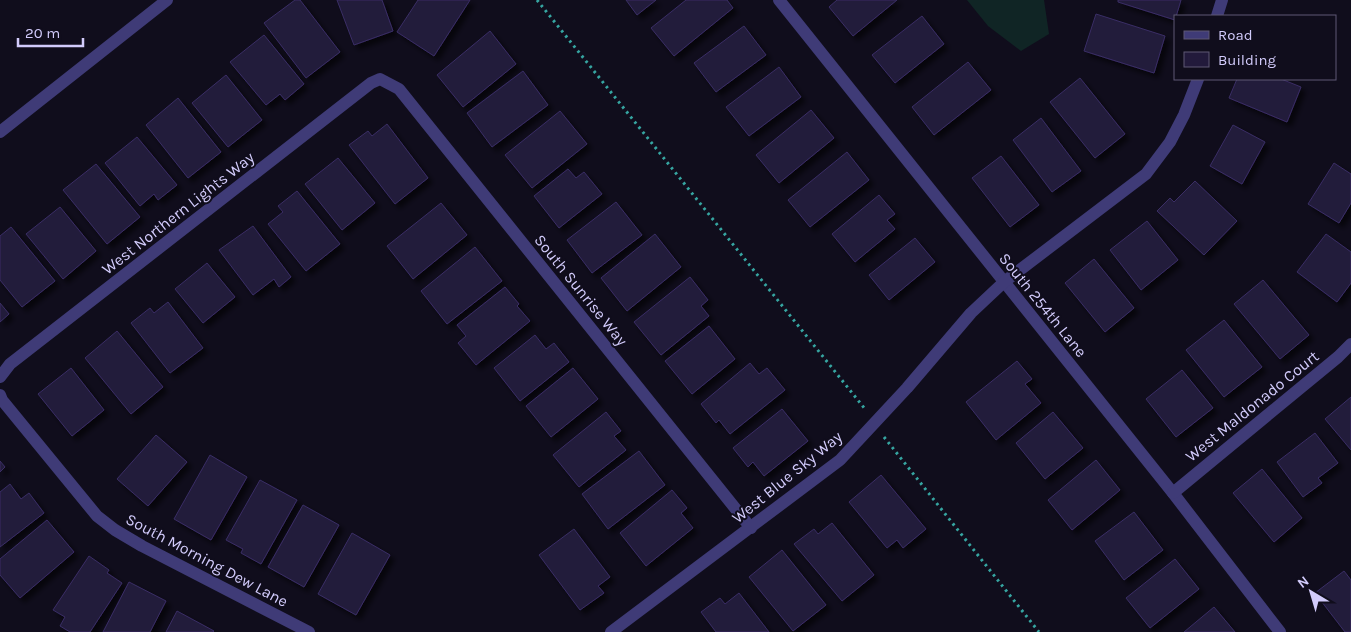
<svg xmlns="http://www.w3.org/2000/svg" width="1351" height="632" viewBox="0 0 1351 632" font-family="Karla,sans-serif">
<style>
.green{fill:#102525}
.building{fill:#221a3b;stroke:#3a2e65;filter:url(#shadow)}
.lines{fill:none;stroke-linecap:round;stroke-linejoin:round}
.path{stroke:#36a5a1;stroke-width:3;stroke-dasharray:2.5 4;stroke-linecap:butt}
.minor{stroke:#3f3b77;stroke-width:12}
.labels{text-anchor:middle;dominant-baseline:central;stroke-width:4;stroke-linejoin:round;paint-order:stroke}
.street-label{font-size:16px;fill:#d2cbfb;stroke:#100d1c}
</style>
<defs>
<filter id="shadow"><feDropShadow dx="4.5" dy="4.5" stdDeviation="2.5" flood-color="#0009"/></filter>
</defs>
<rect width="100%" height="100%" fill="#100d1c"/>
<!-- green -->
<path class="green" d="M967,0H1044L1049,34L1021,51L988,26Z"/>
<!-- building -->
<g class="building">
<path d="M295,0H300L340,52L306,78L264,23Z"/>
<path d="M337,0H382L393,31L354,45Z"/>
<path d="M418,0H470L434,56L397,32Z"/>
<path d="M626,0H656L637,15Z"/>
<path d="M686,0H727L733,8L674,56L651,28Z"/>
<path d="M837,0H897L853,36L829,7Z"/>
<path d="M1118,0H1181L1175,20L1118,2Z"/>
<path d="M1096,14L1165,36L1154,73L1084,51Z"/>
<path d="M922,16L944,44L895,83L872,55Z"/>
<path d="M744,26L766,55L716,92L694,63Z"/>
<path d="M490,31L516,64L463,107L437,75Z"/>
<path d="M264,35L304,84L285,100L280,94L266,105L230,62Z"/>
<path d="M968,62L991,90L934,135L912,107Z"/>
<path d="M779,67L801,97L749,136L726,107Z"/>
<path d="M523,71L548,105L492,147L467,113Z"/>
<path d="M226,75L262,120L228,147L192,103Z"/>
<path d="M1080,78L1125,134L1095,158L1050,102Z"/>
<path d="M1237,79H1281L1301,87L1287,122L1229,98Z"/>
<path d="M178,98L221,152L188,178L146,125Z"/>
<path d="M811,110L834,138L779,183L756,155Z"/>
<path d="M560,111L587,144L532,188L505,155Z"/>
<path d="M1041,118L1081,171L1052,192L1013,140Z"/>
<path d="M387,124L428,178L395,204L349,145L368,131L372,136Z"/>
<path d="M1233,125L1265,142L1242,184L1210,166Z"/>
<path d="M137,137L177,185L158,200L154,194L140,206L105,163Z"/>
<path d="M847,152L869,180L810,227L788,200Z"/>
<path d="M1001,156L1039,205L1010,227L972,178Z"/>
<path d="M338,158L375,203L342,230L305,184Z"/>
<path d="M1334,163L1351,174V203L1339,223L1308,204Z"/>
<path d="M96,164L140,217L107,244L63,190Z"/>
<path d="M568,169L576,178L584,172L602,194L559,228L534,196Z"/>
<path d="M1195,181L1237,221L1204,255L1157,211L1170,198L1174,202Z"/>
<path d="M297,191L340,244L306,271L268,224L283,212L278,206Z"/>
<path d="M879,195L895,214L887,220L895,229L855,262L832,234Z"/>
<path d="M616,202L642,235L592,273L567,240Z"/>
<path d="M441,203L467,235L413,279L387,246Z"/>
<path d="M60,207L96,251L63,279L26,234Z"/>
<path d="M1147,221L1178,260L1141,290L1110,250Z"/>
<path d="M253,226L291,277L279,287L274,279L253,295L219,250Z"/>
<path d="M11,227L55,281L22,307L0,280V236Z"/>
<path d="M655,234L681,267L627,311L601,278Z"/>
<path d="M1326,234L1351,252V283L1337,302L1297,272Z"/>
<path d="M915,238L935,262L889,300L869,275Z"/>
<path d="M475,247L502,281L447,324L421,291Z"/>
<path d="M1094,259L1134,308L1105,332L1065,283Z"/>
<path d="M207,263L235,297L203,323L175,289Z"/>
<path d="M690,277L708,300L701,306L709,316L661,355L634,322Z"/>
<path d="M1263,280L1309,335L1280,359L1234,304Z"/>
<path d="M505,287L519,304L517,306L530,321L476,365L458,343L466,336L457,325Z"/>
<path d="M168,302L203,348L170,373L131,323L150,308L154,313Z"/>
<path d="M0,303L9,314L0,322Z"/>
<path d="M1224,320L1262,367L1224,397L1186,350Z"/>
<path d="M709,326L735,359L692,394L665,361Z"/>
<path d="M117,331L163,387L131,414L85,358Z"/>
<path d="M535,335L546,349L554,343L569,362L520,401L494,368Z"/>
<path d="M1017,361L1032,379L1025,384L1041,403L996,440L966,402Z"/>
<path d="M750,363L759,374L767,368L785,390L730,434L719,420L716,423L701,404Z"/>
<path d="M71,368L104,410L72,436L38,394Z"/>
<path d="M573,368L598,399L551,437L526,406Z"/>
<path d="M1182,370L1213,408L1176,437L1146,399Z"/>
<path d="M1351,397V450L1325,419Z"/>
<path d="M782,409L808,441L764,476L753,462L748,467L733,448Z"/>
<path d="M606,412L621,431L614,436L626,450L579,487L553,455Z"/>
<path d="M1053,412L1083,448L1045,479L1016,443Z"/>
<path d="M1315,433L1338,463L1318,478L1322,483L1303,497L1277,462Z"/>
<path d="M156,435L187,462L148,506L117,479Z"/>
<path d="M639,451L665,485L608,529L582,494Z"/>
<path d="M210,455L247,477L211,540L174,519Z"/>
<path d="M1096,460L1120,490L1072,530L1048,500Z"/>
<path d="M0,461L5,467L0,472Z"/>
<path d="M1262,469L1302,518L1274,542L1233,493Z"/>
<path d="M881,475L926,529L903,548L897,540L887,548L849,502Z"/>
<path d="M260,480L297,500L261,564L241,553L243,549L226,540Z"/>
<path d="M10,484L21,499L29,493L44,513L0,547V492Z"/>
<path d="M672,490L687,508L681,513L693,528L646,566L620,533Z"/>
<path d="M303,505L339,525L304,587L268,567Z"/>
<path d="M1134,512L1163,550L1124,580L1095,541Z"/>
<path d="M47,520L74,552L20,598L0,575V559Z"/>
<path d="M832,523L874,575L842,601L794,544L814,529L818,534Z"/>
<path d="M574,529L610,577L598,586L604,593L580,610L539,555Z"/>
<path d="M352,533L390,555L356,615L318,594Z"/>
<path d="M782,550L826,605L793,631L749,577Z"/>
<path d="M89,556L109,570L107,573L122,583L90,632H70L60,626L65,617L53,610Z"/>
<path d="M1175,559L1199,589L1150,628L1126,598Z"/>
<path d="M1344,571L1351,580V632H1345L1315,593Z"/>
<path d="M129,582L166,601L150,632H103Z"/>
<path d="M739,593L769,632H716L701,612L720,598L725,604Z"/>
<path d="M1214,607L1235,632H1184Z"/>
<path d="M177,611L214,631L213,632H166Z"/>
</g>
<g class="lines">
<!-- path -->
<g class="path">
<path d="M537,0L865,409"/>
<path d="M884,437L1039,632"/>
</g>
<!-- minor -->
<g class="minor">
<path d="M779,0L1173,493L1280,632"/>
<path d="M1217,16L1222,0"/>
<path d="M0,132L167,0"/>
<path d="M0,377L10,364L371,83L380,79L399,89L751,528"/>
<path d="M0,395L2,400L97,516L115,530L142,546L309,632"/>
<path d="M1173,493L1338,357L1351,344"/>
<path d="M611,632L840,460L907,388L971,313L1004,282L1146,174L1170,142L1184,115L1198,79"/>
</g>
</g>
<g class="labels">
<!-- street labels -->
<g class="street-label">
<text transform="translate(178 213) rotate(-38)">West Northern Lights Way</text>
<text transform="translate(581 290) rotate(51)">South Sunrise Way</text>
<text transform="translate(1043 305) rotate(51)">South 254th Lane</text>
<text transform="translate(1252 406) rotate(-39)">West Maldonado Court</text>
<text transform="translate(787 477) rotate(-39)">West Blue Sky Way</text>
<text transform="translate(207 560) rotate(28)">South Morning Dew Lane</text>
</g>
</g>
<!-- legend -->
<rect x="1174" y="15" width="162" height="65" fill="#100d1c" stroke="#5e5975"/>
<rect x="1184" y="31" width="25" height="8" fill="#3f3b77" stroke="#5e5975"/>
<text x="1218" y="40" font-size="15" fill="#d2cbfb">Road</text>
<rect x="1184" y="52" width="25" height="15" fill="#221a3b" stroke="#5e5975"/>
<text x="1218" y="65" font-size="15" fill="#d2cbfb">Building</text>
<!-- north arrow -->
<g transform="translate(1311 592) rotate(322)" stroke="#100d1c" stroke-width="4" paint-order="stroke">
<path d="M0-4L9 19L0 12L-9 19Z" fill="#d2cbfb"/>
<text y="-8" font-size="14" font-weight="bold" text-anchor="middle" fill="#d2cbfb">N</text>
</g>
<!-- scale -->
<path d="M18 38v8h65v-8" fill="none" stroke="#d2cbfb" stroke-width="2.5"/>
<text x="25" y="38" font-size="15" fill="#d2cbfb" stroke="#100d1c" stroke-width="4" paint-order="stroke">20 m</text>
</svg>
